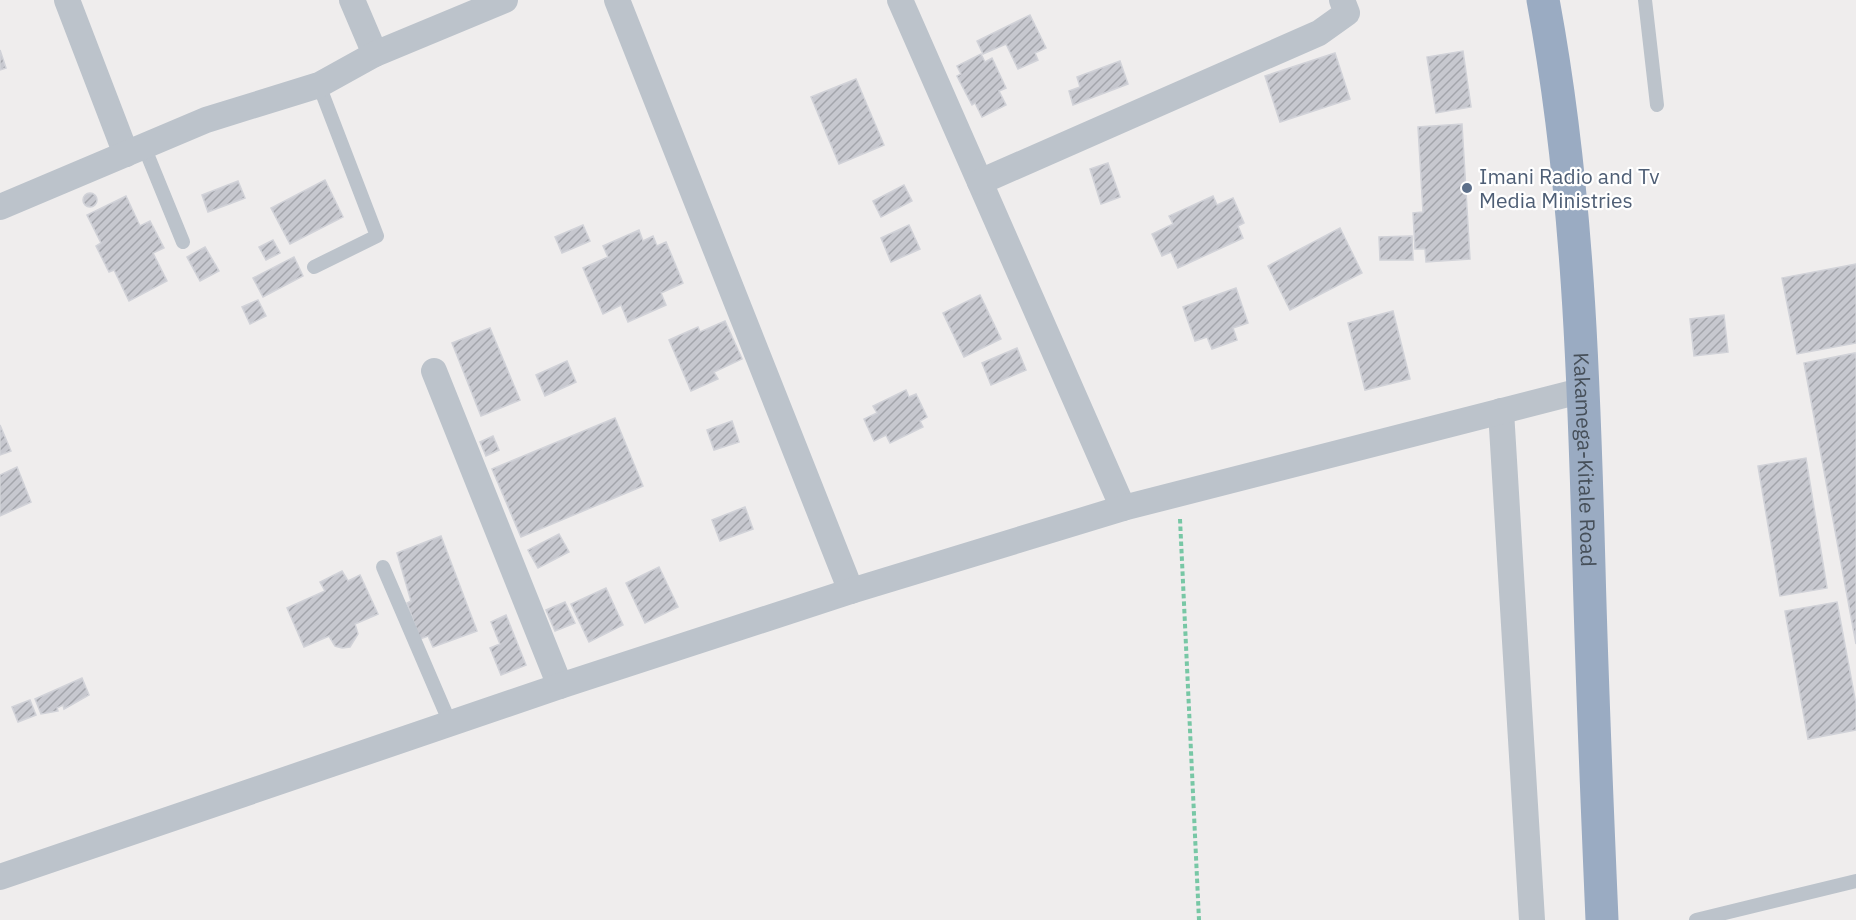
<svg xmlns="http://www.w3.org/2000/svg" width="1856" height="920" viewBox="0 0 1856 920" font-family="'IBM Plex Sans',sans-serif">
<style>
.building{fill:url(#building-hatch);stroke:#d1d2d8;stroke-width:1.5}
.lines{fill:none;stroke-linecap:round;stroke-linejoin:round}
.path{stroke:#77c7a5;stroke-width:4;stroke-dasharray:4.5 3;stroke-linecap:butt}
.service{stroke:#bcc3cb;stroke-width:14}
.minor{stroke:#bcc3cb;stroke-width:26}
.trunk{stroke:#9aabc2;stroke-width:33}
.service-dot{fill:#5c6f8a;stroke:#fff;stroke-width:2}
.labels{text-anchor:middle;dominant-baseline:central;stroke-width:4.5;stroke-linejoin:round;paint-order:stroke}
.service-label{font-size:21px;fill:#4e5e75;stroke:#fff;text-anchor:start}
.street-label{font-size:21px;fill:#464f59;stroke:#fff}
</style>
<defs>
<pattern id="building-hatch" width="6" height="6" patternUnits="userSpaceOnUse" patternTransform="scale(1.5)"><rect width="6" height="6" fill="#c7c8cf"/><path d="M-1 1l2-2M0 6l6-6M5 7l2-2" fill="none" stroke="#a3a5ab"/></pattern>
</defs>
<rect width="100%" height="100%" fill="#efeded"/>
<!-- building -->
<g class="building">
<path d="M1030,15L1046,48L1035,53L1038,60L1018,69L1006,44L983,54L977,41Z"/>
<path d="M0,50L6,68L0,70Z"/>
<path d="M1463,51L1471,107L1436,113L1427,57Z"/>
<path d="M1335,53L1350,99L1280,122L1265,76Z"/>
<path d="M981,54L985,62L992,58L1006,88L999,91L1006,105L982,117L975,103L972,105L957,76L961,74L957,66Z"/>
<path d="M1120,61L1128,84L1073,105L1069,91L1080,87L1077,77Z"/>
<path d="M856,79L884,145L839,164L811,97Z"/>
<path d="M1462,124L1470,259L1426,262L1425,249H1415L1413,213L1423,212L1418,127Z"/>
<path d="M1108,163L1120,197L1101,204L1090,169Z"/>
<path d="M325,180L343,217L290,244L271,208Z"/>
<path d="M238,181L245,198L208,212L202,195Z"/>
<path d="M904,185L912,201L881,217L873,201Z"/>
<circle cx="90" cy="200" r="7"/>
<path d="M126,196L140,226L150,221L164,248L153,253L167,281L129,301L114,270L109,272L96,246L101,243L87,215Z"/>
<path d="M1213,196L1217,205L1233,198L1244,223L1238,226L1243,238L1178,268L1171,252L1162,256L1152,234L1173,224L1169,216Z"/>
<path d="M583,225L590,241L562,253L555,237Z"/>
<path d="M909,225L920,249L891,262L881,238Z"/>
<path d="M1340,228L1362,273L1290,310L1268,266Z"/>
<path d="M639,230L643,241L653,236L657,246L666,242L683,283L661,293L666,305L628,322L621,305L603,314L583,268L608,257L603,246Z"/>
<path d="M1412,236L1413,260H1380L1379,237Z"/>
<path d="M273,240L280,253L266,260L259,247Z"/>
<path d="M205,247L219,271L200,281L187,257Z"/>
<path d="M294,257L303,276L263,297L253,278Z"/>
<path d="M1856,264V343L1797,354L1782,278Z"/>
<path d="M1236,288L1248,323L1233,328L1237,340L1212,349L1207,337L1195,341L1183,307Z"/>
<path d="M980,295L1001,339L964,357L943,313Z"/>
<path d="M258,300L266,316L250,324L242,307Z"/>
<path d="M1393,311L1410,379L1365,390L1348,323Z"/>
<path d="M1724,315L1728,352L1694,356L1690,319Z"/>
<path d="M725,321L742,359L714,372L718,379L691,391L669,340L698,327L700,332Z"/>
<path d="M490,328L520,400L481,416L452,343Z"/>
<path d="M1017,348L1026,370L991,385L982,363Z"/>
<path d="M1855,353L1856,359V644L1804,363Z"/>
<path d="M567,361L576,382L545,396L536,375Z"/>
<path d="M906,390L909,397L916,394L927,417L920,421L923,427L890,443L886,435L874,441L864,419L877,413L873,406Z"/>
<path d="M615,418L643,486L521,537L492,469Z"/>
<path d="M732,421L739,442L714,450L707,430Z"/>
<path d="M0,425L11,451L0,455Z"/>
<path d="M493,436L499,450L486,456L480,442Z"/>
<path d="M1806,458L1827,588L1780,596L1758,466Z"/>
<path d="M17,467L31,502L0,516V475Z"/>
<path d="M745,507L753,529L720,541L712,520Z"/>
<path d="M559,534L569,552L538,568L528,550Z"/>
<path d="M441,536L477,631L433,647L428,636L420,639L407,603L411,601L397,553Z"/>
<path d="M659,567L678,607L645,623L626,583Z"/>
<path d="M342,571L348,581L360,575L378,614L355,624L358,634L350,647L342,648L335,646L329,636L304,647L287,608L325,591L320,582Z"/>
<path d="M606,588L623,625L589,642L571,604Z"/>
<path d="M565,602L575,623L555,631L546,610Z"/>
<path d="M1837,602L1856,704V730L1808,739L1785,611Z"/>
<path d="M506,615L526,665L501,675L490,648L500,644L491,622Z"/>
<path d="M82,678L89,695L64,709L63,705L57,708L58,711L41,714L35,699Z"/>
<path d="M30,700L36,715L18,722L12,707Z"/>
</g>
<g class="lines">
<!-- path -->
<path class="path" d="M1180,519L1199,920"/>
<!-- service -->
<g class="service">
<path d="M1645,0L1657,105"/>
<path d="M143,144L183,242"/>
<path d="M314,267L377,236L319,85"/>
<path d="M383,567L450,723"/>
<path d="M1696,920L1856,881"/>
</g>
<!-- minor -->
<g class="minor">
<path d="M67,0L126,154"/>
<path d="M352,0L375,54"/>
<path d="M617,0L851,591"/>
<path d="M900,0L1123,508"/>
<path d="M980,182L1319,33L1347,13L1342,0"/>
<path d="M0,207L206,120L319,85L375,54L505,0"/>
<path d="M434,371L560,686"/>
<path d="M1501,411L1532,920"/>
<path d="M0,877L560,686L851,591L1123,508L1584,390"/>
</g>
<!-- trunk -->
<path class="trunk" id="s1" d="M1543,0C1578,187 1584,378 1589,568C1592,685 1597,803 1602,920"/>
</g>
<!-- markers -->
<circle class="service-dot" cx="1467" cy="188" r="6"/>
<g class="labels">
<!-- service labels -->
<g class="service-label">
<text x="1479" y="176">Imani Radio and Tv<tspan x="1479" dy="24">Media Ministries</tspan></text>
</g>
<!-- street labels -->
<g class="street-label">
<text stroke="none"><textPath href="#s1" startOffset="462">Kakamega-Kitale Road</textPath></text>
</g>
</g>
</svg>
